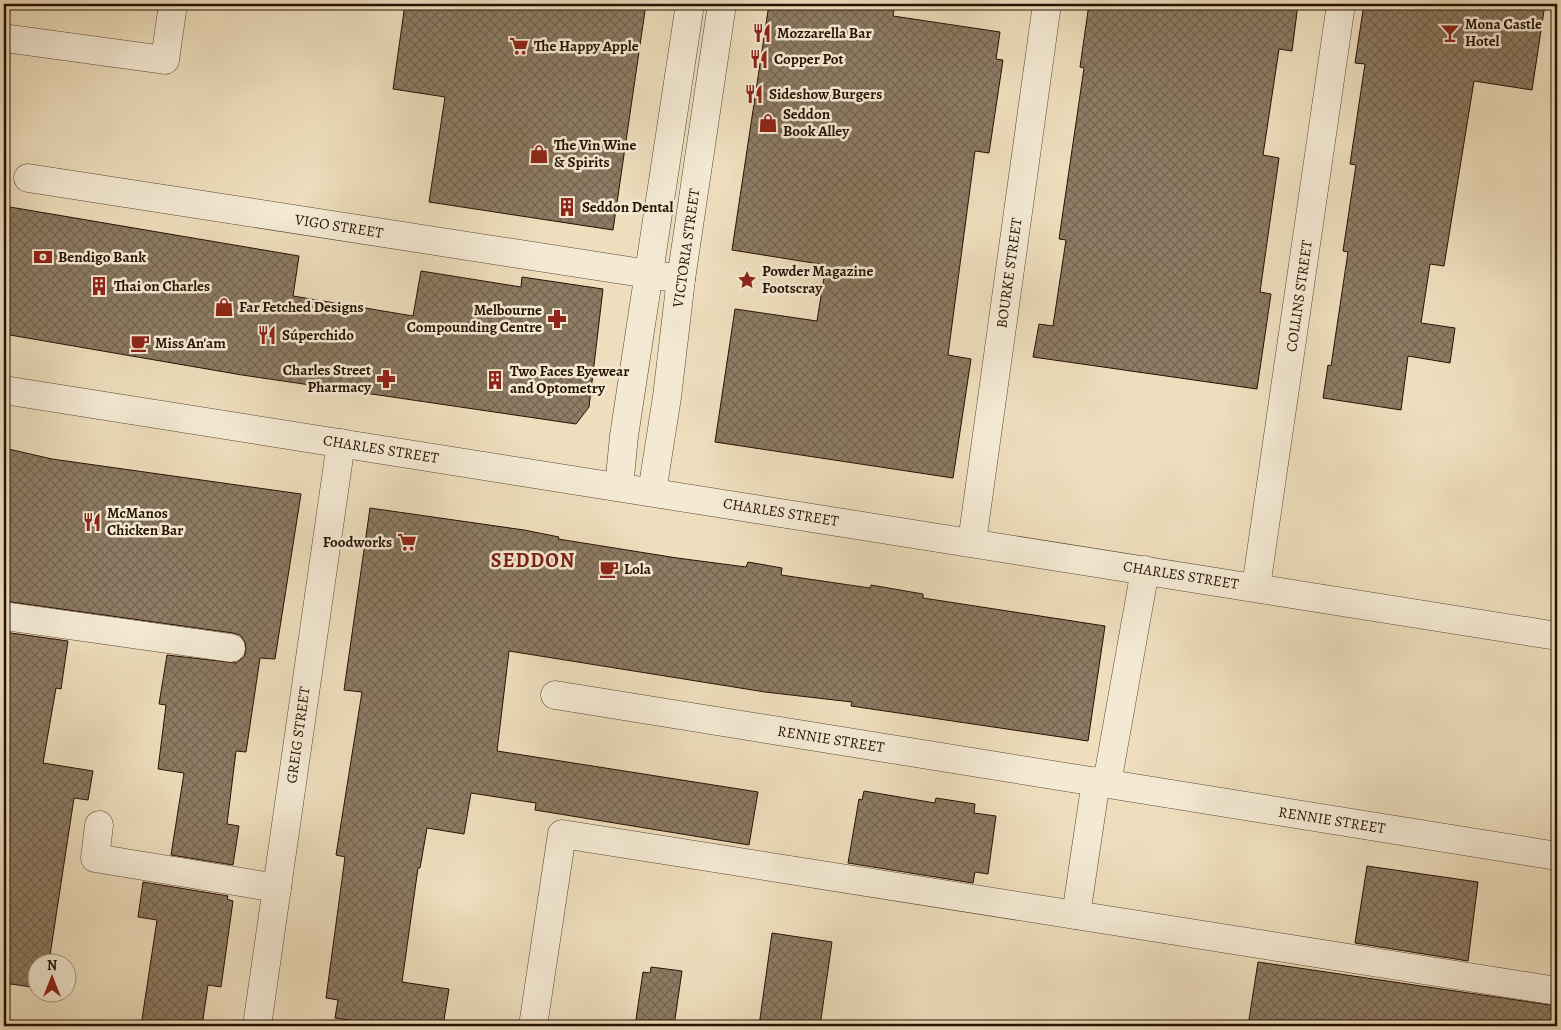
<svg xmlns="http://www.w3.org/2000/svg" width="1561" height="1030" viewBox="0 0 1561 1030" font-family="Alegreya,serif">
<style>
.building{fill:url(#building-cross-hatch);stroke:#271103}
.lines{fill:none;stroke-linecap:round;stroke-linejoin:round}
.minor-casing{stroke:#594432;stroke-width:29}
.minor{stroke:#f4ead4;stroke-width:28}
.labels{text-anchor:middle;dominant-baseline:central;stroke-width:5;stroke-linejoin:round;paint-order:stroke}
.poi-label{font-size:15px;font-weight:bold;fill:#271103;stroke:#f4ead4;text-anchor:start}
.street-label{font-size:15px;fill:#271103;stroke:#f4ead4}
.district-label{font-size:20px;font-weight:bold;letter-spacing:1px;fill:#7a1f14;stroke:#f4ead4}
</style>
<defs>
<pattern id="building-cross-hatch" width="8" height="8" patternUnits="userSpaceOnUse" patternTransform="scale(1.25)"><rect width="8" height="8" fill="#8e7c64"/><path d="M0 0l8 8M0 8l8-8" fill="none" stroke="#746450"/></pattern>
</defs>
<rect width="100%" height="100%" fill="#eedebd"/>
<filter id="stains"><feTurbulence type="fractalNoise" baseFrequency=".004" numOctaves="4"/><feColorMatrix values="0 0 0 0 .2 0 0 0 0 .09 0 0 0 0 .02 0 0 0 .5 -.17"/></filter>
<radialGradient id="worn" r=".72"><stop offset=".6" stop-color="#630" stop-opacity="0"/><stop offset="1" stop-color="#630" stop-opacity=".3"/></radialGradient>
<!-- building -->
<g class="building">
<path d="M405,4H646L613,230L429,202L445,97L393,89Z"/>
<path d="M769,4H895L893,16L1000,32L996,59L1003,60L989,153L975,151L948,355L971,359L953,478L715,442L735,309L817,321L826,265L732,250Z"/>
<path d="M1089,4H1298L1292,51L1279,49L1263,155L1279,158L1260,292L1271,294L1257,389L1033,357L1039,324L1053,326L1066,240L1059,239L1084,68L1080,67Z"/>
<path d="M1364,4H1545L1532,90L1474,81L1444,266L1430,264L1421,323L1455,328L1450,363L1408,356L1401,410L1323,398L1328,365L1331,366L1348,252L1343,251L1356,165L1350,164L1365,64L1355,63Z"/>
<path d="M4,206L299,256L293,296L413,316L421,271L521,287L522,277L603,289L589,407L576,424L242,375L4,334Z"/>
<path d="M4,448L52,459L301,494L275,659L260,658L246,752L236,751L227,824L239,826L233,865L171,855L184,773L158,769L166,705L159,704L167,655L236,663L244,657L246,650L245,642L240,635L233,633L4,601Z"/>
<path d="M370,508L524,530L559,537L558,539L677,558L746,567L748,562L782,568L781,575L870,588L871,585L923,594V598L1105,626L1088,741L851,706L852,702L765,692L509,651L497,751L758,792L749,845L535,810L536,803L471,793L464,834L427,828L420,868H418L402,982L449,989L443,1026H388L335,1018L338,1000L326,998L345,857L336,855L362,692L344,690Z"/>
<path d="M4,632L68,641L61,689L56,688L43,763L93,771L88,800L74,798L49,962H38V988L4,983Z"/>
<path d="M864,791L935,803L936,798L975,804L974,813L996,816L988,874L975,872L973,883L848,863L859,799L862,800Z"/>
<path d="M1367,866L1478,882L1468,961L1355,943Z"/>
<path d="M143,882L228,896L227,899L233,901L221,987L208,985L202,1026H141L157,920L138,917Z"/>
<path d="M772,933L832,942L820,1026H759Z"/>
<path d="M1258,962L1557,1006V1026H1248Z"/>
<path d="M651,967L682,971L674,1026H635L643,972L650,973Z"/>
</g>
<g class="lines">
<!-- minor casing -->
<g class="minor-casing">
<g id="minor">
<path d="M11,39L165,60L173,4"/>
<path d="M28,178L681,279"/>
<path d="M4,390L1557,636"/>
<path d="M619,487L624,436L690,4"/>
<path d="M652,492L667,397L681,279L722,4"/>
<path d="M972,542L1047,4"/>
<path d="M1256,587L1341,4"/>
<path d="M4,616L231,648"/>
<path d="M555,695L1557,856"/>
<path d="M1107,783L1145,570"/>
<path d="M99,825L95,858L277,888"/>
<path d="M1076,915L1096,781"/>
<path d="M257,1026L341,443"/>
<path d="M533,1026L562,834L1557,991"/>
</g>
</g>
<!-- minor -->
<use href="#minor" class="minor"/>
</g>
<!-- icons -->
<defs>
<g id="restaurant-bare" transform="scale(1.5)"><path d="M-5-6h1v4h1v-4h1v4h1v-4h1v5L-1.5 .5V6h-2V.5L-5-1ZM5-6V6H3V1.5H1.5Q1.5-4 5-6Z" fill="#8f2418" stroke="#f4ead4" stroke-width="2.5" paint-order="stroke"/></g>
<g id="bar-bare" transform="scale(1.5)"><path d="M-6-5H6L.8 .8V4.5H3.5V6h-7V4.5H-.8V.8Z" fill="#8f2418" stroke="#f4ead4" stroke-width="2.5" paint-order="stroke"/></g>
<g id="supermarket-bare" transform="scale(1.5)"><path d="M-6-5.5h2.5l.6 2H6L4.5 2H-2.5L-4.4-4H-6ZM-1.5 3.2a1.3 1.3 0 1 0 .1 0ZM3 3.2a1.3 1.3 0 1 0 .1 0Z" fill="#8f2418" stroke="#f4ead4" stroke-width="2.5" paint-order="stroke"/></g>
<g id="shop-bare" transform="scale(1.5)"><path d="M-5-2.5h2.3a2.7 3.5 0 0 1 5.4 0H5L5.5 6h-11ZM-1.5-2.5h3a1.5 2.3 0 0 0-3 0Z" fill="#8f2418" stroke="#f4ead4" stroke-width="2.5" paint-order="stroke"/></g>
<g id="building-bare" transform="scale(1.5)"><path d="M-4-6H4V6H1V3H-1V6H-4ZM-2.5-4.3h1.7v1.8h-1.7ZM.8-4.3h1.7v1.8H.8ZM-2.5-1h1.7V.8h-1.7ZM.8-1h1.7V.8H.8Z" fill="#8f2418" stroke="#f4ead4" stroke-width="2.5" paint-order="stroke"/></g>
<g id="bank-bare" transform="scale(1.5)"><path d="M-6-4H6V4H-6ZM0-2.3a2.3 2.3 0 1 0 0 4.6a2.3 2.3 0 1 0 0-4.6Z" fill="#8f2418" stroke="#f4ead4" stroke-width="2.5" paint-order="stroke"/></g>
<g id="sight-bare" transform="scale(1.5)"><path d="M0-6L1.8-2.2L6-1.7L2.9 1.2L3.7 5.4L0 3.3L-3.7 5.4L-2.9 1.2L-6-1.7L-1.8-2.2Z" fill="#8f2418" stroke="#f4ead4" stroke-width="2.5" paint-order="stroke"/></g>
<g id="pharmacy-bare" transform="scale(1.5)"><path d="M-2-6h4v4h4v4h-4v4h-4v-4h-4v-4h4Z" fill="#8f2418" stroke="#f4ead4" stroke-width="2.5" paint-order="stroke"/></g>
<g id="cafe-bare" transform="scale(1.5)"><path d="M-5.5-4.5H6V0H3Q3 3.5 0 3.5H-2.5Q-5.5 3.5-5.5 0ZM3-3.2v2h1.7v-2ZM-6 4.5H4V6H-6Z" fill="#8f2418" stroke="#f4ead4" stroke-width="2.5" paint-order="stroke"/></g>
</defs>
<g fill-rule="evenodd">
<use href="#restaurant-bare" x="762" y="33"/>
<use href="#bar-bare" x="1450" y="33"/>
<use href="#supermarket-bare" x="519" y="46"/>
<use href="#restaurant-bare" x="759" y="59"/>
<use href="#restaurant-bare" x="754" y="94"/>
<use href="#shop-bare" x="768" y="123"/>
<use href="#shop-bare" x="539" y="154"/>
<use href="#building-bare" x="567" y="207"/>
<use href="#bank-bare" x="43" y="257"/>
<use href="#sight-bare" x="747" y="280"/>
<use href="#building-bare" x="99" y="286"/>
<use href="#shop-bare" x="224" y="307"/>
<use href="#pharmacy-bare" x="557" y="319"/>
<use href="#restaurant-bare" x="267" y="335"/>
<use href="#cafe-bare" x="140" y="343"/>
<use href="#pharmacy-bare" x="386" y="379"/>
<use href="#building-bare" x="495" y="380"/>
<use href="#restaurant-bare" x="92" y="522"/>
<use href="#supermarket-bare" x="407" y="542"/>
<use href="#cafe-bare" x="609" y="569"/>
</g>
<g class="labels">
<!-- poi labels -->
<g class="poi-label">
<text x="1465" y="24">Mona Castle<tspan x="1465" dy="17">Hotel</tspan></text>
<text x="777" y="33">Mozzarella Bar</text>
<text x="534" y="46">The Happy Apple</text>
<text x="774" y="59">Copper Pot</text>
<text x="769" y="94">Sideshow Burgers</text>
<text x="783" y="114">Seddon<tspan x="783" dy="17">Book Alley</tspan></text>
<text x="554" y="145">The Vin Wine<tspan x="554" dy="17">&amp; Spirits</tspan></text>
<text x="582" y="207">Seddon Dental</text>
<text x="58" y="257">Bendigo Bank</text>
<text x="762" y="271">Powder Magazine<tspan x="762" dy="17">Footscray</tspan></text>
<text x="114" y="286">Thai on Charles</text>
<text x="239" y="307">Far Fetched Designs</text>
<text x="542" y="310" text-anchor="end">Melbourne<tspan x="542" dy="17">Compounding Centre</tspan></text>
<text x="282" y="335">Súperchido</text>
<text x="155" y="343">Miss An'am</text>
<text x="371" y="370" text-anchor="end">Charles Street<tspan x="371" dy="17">Pharmacy</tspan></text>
<text x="510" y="371">Two Faces Eyewear<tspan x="510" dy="17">and Optometry</tspan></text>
<text x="107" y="513">McManos<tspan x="107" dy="17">Chicken Bar</tspan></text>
<text x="392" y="542" text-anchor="end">Foodworks</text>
<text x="624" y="569">Lola</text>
</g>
<!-- street labels -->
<g class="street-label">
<text transform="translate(339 226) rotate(9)">VIGO STREET</text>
<text transform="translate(686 248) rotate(-82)">VICTORIA STREET</text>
<text transform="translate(1009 273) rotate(-82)">BOURKE STREET</text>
<text transform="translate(1299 296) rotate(-82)">COLLINS STREET</text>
<text transform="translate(381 449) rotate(9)">CHARLES STREET</text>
<text transform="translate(781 512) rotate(9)">CHARLES STREET</text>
<text transform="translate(1181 575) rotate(9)">CHARLES STREET</text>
<text transform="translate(298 735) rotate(-82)">GREIG STREET</text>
<text transform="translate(831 739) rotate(9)">RENNIE STREET</text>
<text transform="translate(1332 820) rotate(9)">RENNIE STREET</text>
</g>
<!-- district labels -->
<g class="district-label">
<text x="533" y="560">SEDDON</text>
</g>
</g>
<!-- margin -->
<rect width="1561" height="1030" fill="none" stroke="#eedebd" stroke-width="20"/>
<rect x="5" y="5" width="1551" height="1020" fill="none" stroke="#271103" stroke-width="2.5"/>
<rect x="10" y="10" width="1541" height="1010" fill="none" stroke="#271103"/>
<!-- north arrow -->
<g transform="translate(52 978)"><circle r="24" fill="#f4ead4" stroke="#a29380"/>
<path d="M0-4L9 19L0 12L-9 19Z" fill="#8f2418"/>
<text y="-8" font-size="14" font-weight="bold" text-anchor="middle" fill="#271103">N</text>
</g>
<rect width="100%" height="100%" filter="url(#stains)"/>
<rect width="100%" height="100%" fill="url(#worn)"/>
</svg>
